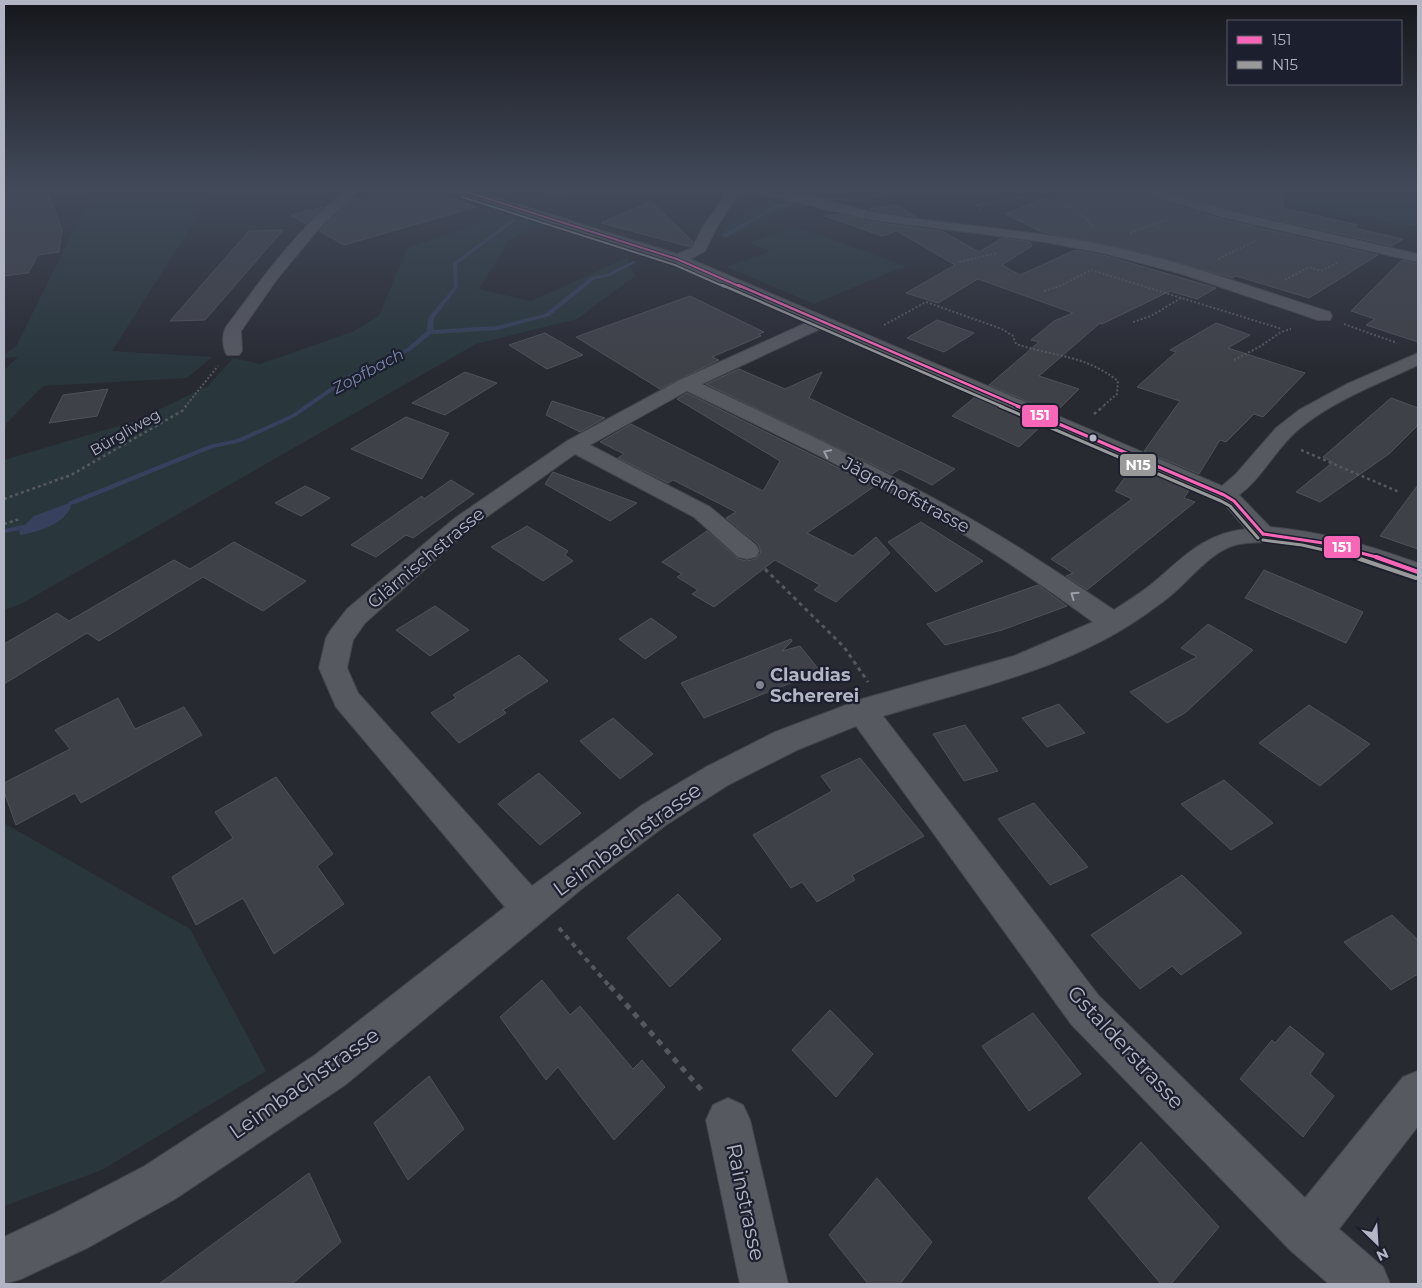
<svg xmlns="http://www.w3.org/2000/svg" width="1422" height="1288" viewBox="0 0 1422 1288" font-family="Montserrat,sans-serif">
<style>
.green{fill:#29363c}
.water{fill:#37405c}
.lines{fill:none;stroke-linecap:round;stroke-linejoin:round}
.stream{fill:#37405c;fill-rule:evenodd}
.building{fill:#3f4148;stroke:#50525a}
.minor-casing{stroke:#44454c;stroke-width:2}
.path-far4{stroke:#55585f;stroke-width:2;stroke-dasharray:2 2;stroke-linecap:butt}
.path-far3{stroke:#55585f;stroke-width:2.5;stroke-dasharray:3 3;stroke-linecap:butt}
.path-far2{stroke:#55585f;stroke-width:3;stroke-dasharray:4 4;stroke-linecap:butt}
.path-far1{stroke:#55585f;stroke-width:4;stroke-dasharray:5 5;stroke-linecap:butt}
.path{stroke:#55585f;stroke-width:5;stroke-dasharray:6 6;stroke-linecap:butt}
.minor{fill:#575961;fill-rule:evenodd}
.bus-1-far3-casing{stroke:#1c1f2d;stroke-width:4}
.bus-1-far2-casing{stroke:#1c1f2d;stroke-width:5}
.bus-1-far1-casing{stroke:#1c1f2d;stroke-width:6}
.bus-1-casing{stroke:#1c1f2d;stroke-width:8}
.bus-2-far3-casing{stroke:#1c1f2d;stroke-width:4}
.bus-2-far2-casing{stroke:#1c1f2d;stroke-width:5}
.bus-2-far1-casing{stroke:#1c1f2d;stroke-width:6}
.bus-2-casing{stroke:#1c1f2d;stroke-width:8}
.bus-1-far3{stroke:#fa66b7;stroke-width:2}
.bus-1-far2{stroke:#fa66b7;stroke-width:2.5}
.bus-1-far1{stroke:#fa66b7;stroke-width:3}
.bus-1{stroke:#fa66b7;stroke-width:4}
.bus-2-far3{stroke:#999;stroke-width:2}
.bus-2-far2{stroke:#999;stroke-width:2.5}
.bus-2-far1{stroke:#999;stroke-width:3}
.bus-2{stroke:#999;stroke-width:4}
.oneway{stroke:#9a9eab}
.bus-dot{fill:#b1b5c4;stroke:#1c1f2d;stroke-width:2}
.poi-dot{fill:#818491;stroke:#1c1f2d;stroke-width:2}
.labels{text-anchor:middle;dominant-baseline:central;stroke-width:4.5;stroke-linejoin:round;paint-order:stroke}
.far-street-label{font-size:15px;fill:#b1b5c4;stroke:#1c1f2d}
.far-water-label{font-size:16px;font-style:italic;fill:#7b86aa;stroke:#1c1f2d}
.street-label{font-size:18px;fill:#b1b5c4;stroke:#1c1f2d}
.poi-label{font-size:18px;font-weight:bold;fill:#b1b5c4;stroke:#1c1f2d;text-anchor:start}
.near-street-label{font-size:21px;fill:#b1b5c4;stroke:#1c1f2d}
.line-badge{stroke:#1c1f2d;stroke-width:2}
.badge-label{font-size:14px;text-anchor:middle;font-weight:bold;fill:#fff}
</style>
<rect width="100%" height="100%" fill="#282a32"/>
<!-- green -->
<g class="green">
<path d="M83,191H214L112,351L212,357L187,378L43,386L6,424L4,439V370L18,357L4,358V355L17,345L89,199Z"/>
<path d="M535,191H574L543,209L508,201Z"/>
<path d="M838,191H900L859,203L823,200L779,215L724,239L721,234L750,207L786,196Z"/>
<path d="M1248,191H1418V227L1321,211Z"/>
<path d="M508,213L541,223L509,240L479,289L531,301L627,258L635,276L577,319L476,344L21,604L4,610V460L135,421L208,386L233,358L260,364L352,332L379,316L407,248Z"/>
<path d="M795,226L905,266L814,304L727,267L771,251L749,243Z"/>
<path d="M4,823L190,929L266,1071L102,1170L4,1206Z"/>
</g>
<!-- water -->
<path class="water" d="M72,502C68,524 38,532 20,535L19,531L34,516Z"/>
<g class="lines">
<!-- stream -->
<g class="stream">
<path d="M558,191H563L535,201L532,200Z"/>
<path d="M886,191H891L867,201L822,200L820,199L822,198L866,199Z"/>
<path d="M790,203L791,205L776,208L726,237L722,236L774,206Z"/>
<path d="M513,219L516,220L457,264L458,287L434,318L433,330L497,326L545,314L591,277L607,274L633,261L637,262L610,276L595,279L549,316L497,330L431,334L410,351L354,376L295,417L241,442L213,448L75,504H69L68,502L209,445L237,439L291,415L350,374L406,349L427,331L428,318L454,287L453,263Z"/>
<path d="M23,525H26L27,527L26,529L4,533V529Z"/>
</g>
</g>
<!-- building -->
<g class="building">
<path d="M4,191H47L62,229L59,252L38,255L28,273L4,276Z"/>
<path d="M390,191H432L476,207L344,245L319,231L351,200Z"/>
<path d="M1066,191H1141L1144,196L1225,220L1378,255L1309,298L1236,276L1232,278L1137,251L1042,232L1005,214Z"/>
<path d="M1166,191H1282L1283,208L1358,225L1354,228L1403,239L1392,246L1234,210Z"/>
<path d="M651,201L693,242L691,247L601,223Z"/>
<path d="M896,205L917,217L869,209Z"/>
<path d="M324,207L306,224L291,215Z"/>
<path d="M839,214L873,222L942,231L979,252L1002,238L1030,242L1032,246L1002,265L1020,275L1075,250L1107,256L1216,288L1197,299L1170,291L1102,324L1100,323L1039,376L1079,389L1055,413L989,385L1039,342L1031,340L1054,321L1073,313L978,279L938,303L906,293L955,265L897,231L882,236L825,216Z"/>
<path d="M283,230L205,320L170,321L249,231Z"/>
<path d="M1402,260L1418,264V342L1366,325L1375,319L1351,311Z"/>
<path d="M690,296L764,332L759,334L761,336L712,357L719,360L660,389L576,337Z"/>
<path d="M937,320L974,333L944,352L907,338Z"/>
<path d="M1216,323L1250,335L1228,348L1305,373L1263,417L1254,414L1226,442L1220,440L1199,474L1144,451L1180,401L1137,387L1176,352L1170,350Z"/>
<path d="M545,333L583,355L547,369L509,345Z"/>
<path d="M739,369L785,389L822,372L809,398L955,469L932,485L900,469L892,474L706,384Z"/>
<path d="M465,372L497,383L445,415L412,403Z"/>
<path d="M108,389L97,416L49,423L63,395Z"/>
<path d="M687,393L875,486L807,533L853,556L876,537L890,553L836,602L814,590L820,585L775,560L714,607L692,594L698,590L677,577L682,574L662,562L707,531L738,559L747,561L756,559L761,552L758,544L726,518L736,512L673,480L668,483L618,458L624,454L600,442L631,424L763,491L780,461L677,399Z"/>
<path d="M975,397L1041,426L1019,447L952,416Z"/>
<path d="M1391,398L1418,408V425L1389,454L1320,502L1296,492L1333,462L1323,457Z"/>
<path d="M552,401L605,418L580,432L546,415Z"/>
<path d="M406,417L449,433L422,479L351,449Z"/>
<path d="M1133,466L1189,490L1184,498L1195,502L1087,590L1066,576L1073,573L1051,559L1132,499L1115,491Z"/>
<path d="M553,472L637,503L610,521L545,484Z"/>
<path d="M451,480L474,494L413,538L406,535L376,557L351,545L422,496L424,499Z"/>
<path d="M1418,485V549L1380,536Z"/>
<path d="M305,486L330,498L301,516L275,503Z"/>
<path d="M921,522L983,561L936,592L888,542Z"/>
<path d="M527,526L568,551L565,555L573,561L543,581L491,547Z"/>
<path d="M234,542L306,581L263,611L203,577L99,641L87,633L4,684V644L57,613L69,621L174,560L190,569Z"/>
<path d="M1264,570L1363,612L1346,643L1245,598Z"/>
<path d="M1038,585L1067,606L1002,630L945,645L927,624Z"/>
<path d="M435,606L469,630L430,656L396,630Z"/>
<path d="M651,618L677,637L645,659L619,639Z"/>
<path d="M1208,624L1253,650L1185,713L1167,723L1130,692L1197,657L1181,648Z"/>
<path d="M791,639L792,641L782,651L800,646L820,671L704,718L681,683Z"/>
<path d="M519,655L548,681L503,710L506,713L459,743L431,713L456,698L453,695Z"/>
<path d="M118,698L135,729L184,707L202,735L81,803L75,793L16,825L4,792V783L70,749L55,730Z"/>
<path d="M1059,704L1085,733L1047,747L1022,718Z"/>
<path d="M1309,705L1370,744L1320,786L1259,743Z"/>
<path d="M613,718L653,754L620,779L580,741Z"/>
<path d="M965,725L998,771L964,781L933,734Z"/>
<path d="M860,758L924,836L852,875L855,880L817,902L802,882L791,888L753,835L832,791L821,776Z"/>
<path d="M539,773L581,813L540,845L498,804Z"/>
<path d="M276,777L333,854L317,866L344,904L274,954L243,898L196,925L172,877L233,838L215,812Z"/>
<path d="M1224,780L1273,823L1231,850L1181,804Z"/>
<path d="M1034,803L1088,867L1050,885L998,819Z"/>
<path d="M1182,875L1242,933L1181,975L1172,966L1140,989L1091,935Z"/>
<path d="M678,894L721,939L670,987L627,938Z"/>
<path d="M1392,915L1418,940V974L1391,990L1344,942Z"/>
<path d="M542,980L570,1015L580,1006L633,1069L642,1060L665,1087L614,1140L558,1067L546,1080L500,1017Z"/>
<path d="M830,1010L873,1054L836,1097L792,1050Z"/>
<path d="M1033,1013L1081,1074L1029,1111L982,1046Z"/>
<path d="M1290,1026L1324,1054L1310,1074L1334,1096L1303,1137L1240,1079L1272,1040L1275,1043Z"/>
<path d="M429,1076L464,1129L408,1180L374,1123Z"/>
<path d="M1141,1142L1219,1227L1171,1284H1161L1088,1198Z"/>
<path d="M309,1173L341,1242L292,1284H159Z"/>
<path d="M877,1178L932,1242L900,1284H868L829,1235Z"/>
</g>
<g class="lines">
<!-- minor casing -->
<g class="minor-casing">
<g id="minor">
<path d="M340,191H355L356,193L321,226L277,279L241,331L242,351L239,355H227C222,348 222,334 226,327C261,280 295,231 342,194Z"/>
<path d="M458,191H475L677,254L692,248L704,225L724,197L725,191H737L736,197L718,225L705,251L690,259L1222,486L1236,474L1276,428L1299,410L1347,384L1418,353V365C1378,384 1334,400 1299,429C1276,448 1263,477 1239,495L1270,527C1324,532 1368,545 1418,563V580C1395,575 1373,563 1351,556C1316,544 1275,539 1239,544C1212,549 1190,580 1170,596C1163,602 1154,608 1146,614C1069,669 972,689 883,716L1099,996L1305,1198L1403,1077L1418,1071V1126L1339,1229L1383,1267L1390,1284H1329L1290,1250L1071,1024L856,726L797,750L728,785L666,825L584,887L345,1085L175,1199L89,1247L21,1279L4,1284V1237L55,1213L143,1167L315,1055L505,907L336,707L319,668L326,638L330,631L347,609L455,518L567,441L680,380L808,322L672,262L460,194ZM822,328L1216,500L1226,506L1246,529C1203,534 1184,557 1153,583C1141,593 1127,601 1114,610C1071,581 1028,552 983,526C892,473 797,429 702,384ZM687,391C769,431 852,470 931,515C987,547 1041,584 1093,622L1014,656L862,699L775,732L706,767L642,805L532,886L358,693L347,668L353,640L365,623L471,528L575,454L694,517L738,557L747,559L756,557L759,551L756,545L710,507L590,445Z"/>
<path d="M758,191C795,187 836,205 873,212C951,226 1031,229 1109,246C1184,262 1257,289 1330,312L1332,316L1330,320H1318L1185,275L1107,254L1045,242L873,220L760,194Z"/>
<path d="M1143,191H1161L1234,212L1418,254V262L1226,218L1145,194Z"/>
<path d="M728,1098L743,1105L750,1120L788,1284H740L706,1120L713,1105Z"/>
</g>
</g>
<!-- path-far4 -->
<g class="path-far4">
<path d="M1019,197L1074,208"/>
<path d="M1019,197L1023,191"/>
<path d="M981,209L977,205L1019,197"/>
<path d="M1093,226L1075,208L1120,191"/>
<path d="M1130,233L1168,219"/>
<path d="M1218,259L1255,241"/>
<path d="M959,262L997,253"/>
<path d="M1091,270L1282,329"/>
<path d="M1285,280L1309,267L1321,271L1339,262"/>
<path d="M1044,291L1060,286L1091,270"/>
<path d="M1133,322L1151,316L1181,298"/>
<path d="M1344,324L1397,343"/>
<path d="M884,325L926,302L1002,329L1013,336L1016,344C1055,357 1083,354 1118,381L1117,394L1102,407"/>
<path d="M1234,360L1261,346L1281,332L1291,329"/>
<path d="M185,407L218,366"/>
</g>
<!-- path-far3 -->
<g class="path-far3">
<path d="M1094,414L1104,406"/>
<path d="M1301,450L1399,492"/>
<path d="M4,499L71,475L182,411L186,406"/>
<path d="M4,524L20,519"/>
</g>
<!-- path-far2 -->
<path class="path-far2" d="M765,569L844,647L868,682"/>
<!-- path-far1 -->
<path class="path-far1" d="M559,928L611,988"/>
<!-- path -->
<path class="path" d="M610,986L705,1094"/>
<!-- minor -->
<use href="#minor" class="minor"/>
<!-- bus-1-far3 casing -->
<g class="bus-1-far3-casing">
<path id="bus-1-far3" d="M464,191L677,259L741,287"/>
</g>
<!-- bus-1-far2 casing -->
<g class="bus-1-far2-casing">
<path id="bus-1-far2" d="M738,285L1020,407"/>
</g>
<!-- bus-1-far1 casing -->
<g class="bus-1-far1-casing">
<g id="bus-1-far1">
<path d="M1017,406L1224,495L1234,501L1263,534"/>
<path d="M1263,534L1323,543L1380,558"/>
</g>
</g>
<!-- bus-1 casing -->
<g class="bus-1-casing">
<path id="bus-1" d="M1376,557L1418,572"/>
</g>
<!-- bus-2-far3 casing -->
<g class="bus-2-far3-casing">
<path id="bus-2-far3" d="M462,197L675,265L725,287"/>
</g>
<!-- bus-2-far2 casing -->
<g class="bus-2-far2-casing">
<path id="bus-2-far2" d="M722,285L1003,407"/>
</g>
<!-- bus-2-far1 casing -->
<g class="bus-2-far1-casing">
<g id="bus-2-far1">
<path d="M1000,406L1221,501L1230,506L1258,538"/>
<path d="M1263,540L1302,545L1359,558"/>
</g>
</g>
<!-- bus-2 casing -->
<g class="bus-2-casing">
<path id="bus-2" d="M1354,557L1416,578"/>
</g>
<!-- bus-1-far3 -->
<use href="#bus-1-far3" class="bus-1-far3"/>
<!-- bus-1-far2 -->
<use href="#bus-1-far2" class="bus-1-far2"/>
<!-- bus-1-far1 -->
<use href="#bus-1-far1" class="bus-1-far1"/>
<!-- bus-1 -->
<use href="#bus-1" class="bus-1"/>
<!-- bus-2-far3 -->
<use href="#bus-2-far3" class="bus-2-far3"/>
<!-- bus-2-far2 -->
<use href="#bus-2-far2" class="bus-2-far2"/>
<!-- bus-2-far1 -->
<use href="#bus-2-far1" class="bus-2-far1"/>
<!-- bus-2 -->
<use href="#bus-2" class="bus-2"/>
</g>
<!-- one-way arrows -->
<defs><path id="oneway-chevron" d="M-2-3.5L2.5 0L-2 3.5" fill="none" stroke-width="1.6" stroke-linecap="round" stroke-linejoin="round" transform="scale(1.25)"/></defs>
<g class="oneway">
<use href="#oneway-chevron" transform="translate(827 453) rotate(-154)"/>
<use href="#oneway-chevron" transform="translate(1074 595) rotate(-145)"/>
</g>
<!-- sky -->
<linearGradient id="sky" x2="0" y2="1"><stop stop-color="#16171c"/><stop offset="0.51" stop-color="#424a5a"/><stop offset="1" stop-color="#424a5a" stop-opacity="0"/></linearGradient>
<rect width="1422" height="371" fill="url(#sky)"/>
<!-- markers -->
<circle class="bus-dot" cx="1093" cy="438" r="4.5"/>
<circle class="poi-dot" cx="760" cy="685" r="5"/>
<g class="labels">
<!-- far-street labels -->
<g class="far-street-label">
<text transform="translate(125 432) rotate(-30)">Bürgliweg</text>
</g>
<!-- far-water labels -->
<g class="far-water-label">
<text transform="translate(368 371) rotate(-28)">Zopfbach</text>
</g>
<!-- street labels -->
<g class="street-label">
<text transform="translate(906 495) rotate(28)">Jägerhofstrasse</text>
<text transform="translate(426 558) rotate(-40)">Glärnischstrasse</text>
</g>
<!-- poi labels -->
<g class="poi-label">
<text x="770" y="675">Claudias<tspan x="770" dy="21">Schererei</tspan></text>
</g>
<!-- near-street labels -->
<g class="near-street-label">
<text transform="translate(627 839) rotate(-36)">Leimbachstrasse</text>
<text transform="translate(1126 1047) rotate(47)">Gstalderstrasse</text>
<text transform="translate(304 1083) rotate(-35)">Leimbachstrasse</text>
<text transform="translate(746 1202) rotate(78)">Rainstrasse</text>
</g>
</g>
<g class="line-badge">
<rect x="1021" y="404" width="38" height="24" rx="5" fill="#fa66b7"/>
<rect x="1119" y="453" width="38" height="24" rx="5" fill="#999"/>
<rect x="1323" y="535" width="38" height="24" rx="5" fill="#fa66b7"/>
</g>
<g class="badge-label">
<text x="1040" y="420">151</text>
<text x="1138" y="470">N15</text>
<text x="1342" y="552">151</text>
</g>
<!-- border -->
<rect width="1422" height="1288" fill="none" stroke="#b1b5c4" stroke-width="10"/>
<!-- legend -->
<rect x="1227" y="20" width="175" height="65" fill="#1c1f2d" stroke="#585b69"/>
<rect x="1237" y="36" width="25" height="8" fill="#fa66b7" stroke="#585b69"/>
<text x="1272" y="45" font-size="15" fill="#b1b5c4">151</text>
<rect x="1237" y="61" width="25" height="8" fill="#999999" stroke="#585b69"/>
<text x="1272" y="70" font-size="15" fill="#b1b5c4">N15</text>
<!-- north arrow -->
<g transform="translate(1377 1243) rotate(155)" stroke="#1c1f2d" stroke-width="4" paint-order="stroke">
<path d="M0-4L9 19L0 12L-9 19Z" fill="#b1b5c4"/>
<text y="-8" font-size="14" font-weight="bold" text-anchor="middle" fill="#b1b5c4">N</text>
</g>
</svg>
